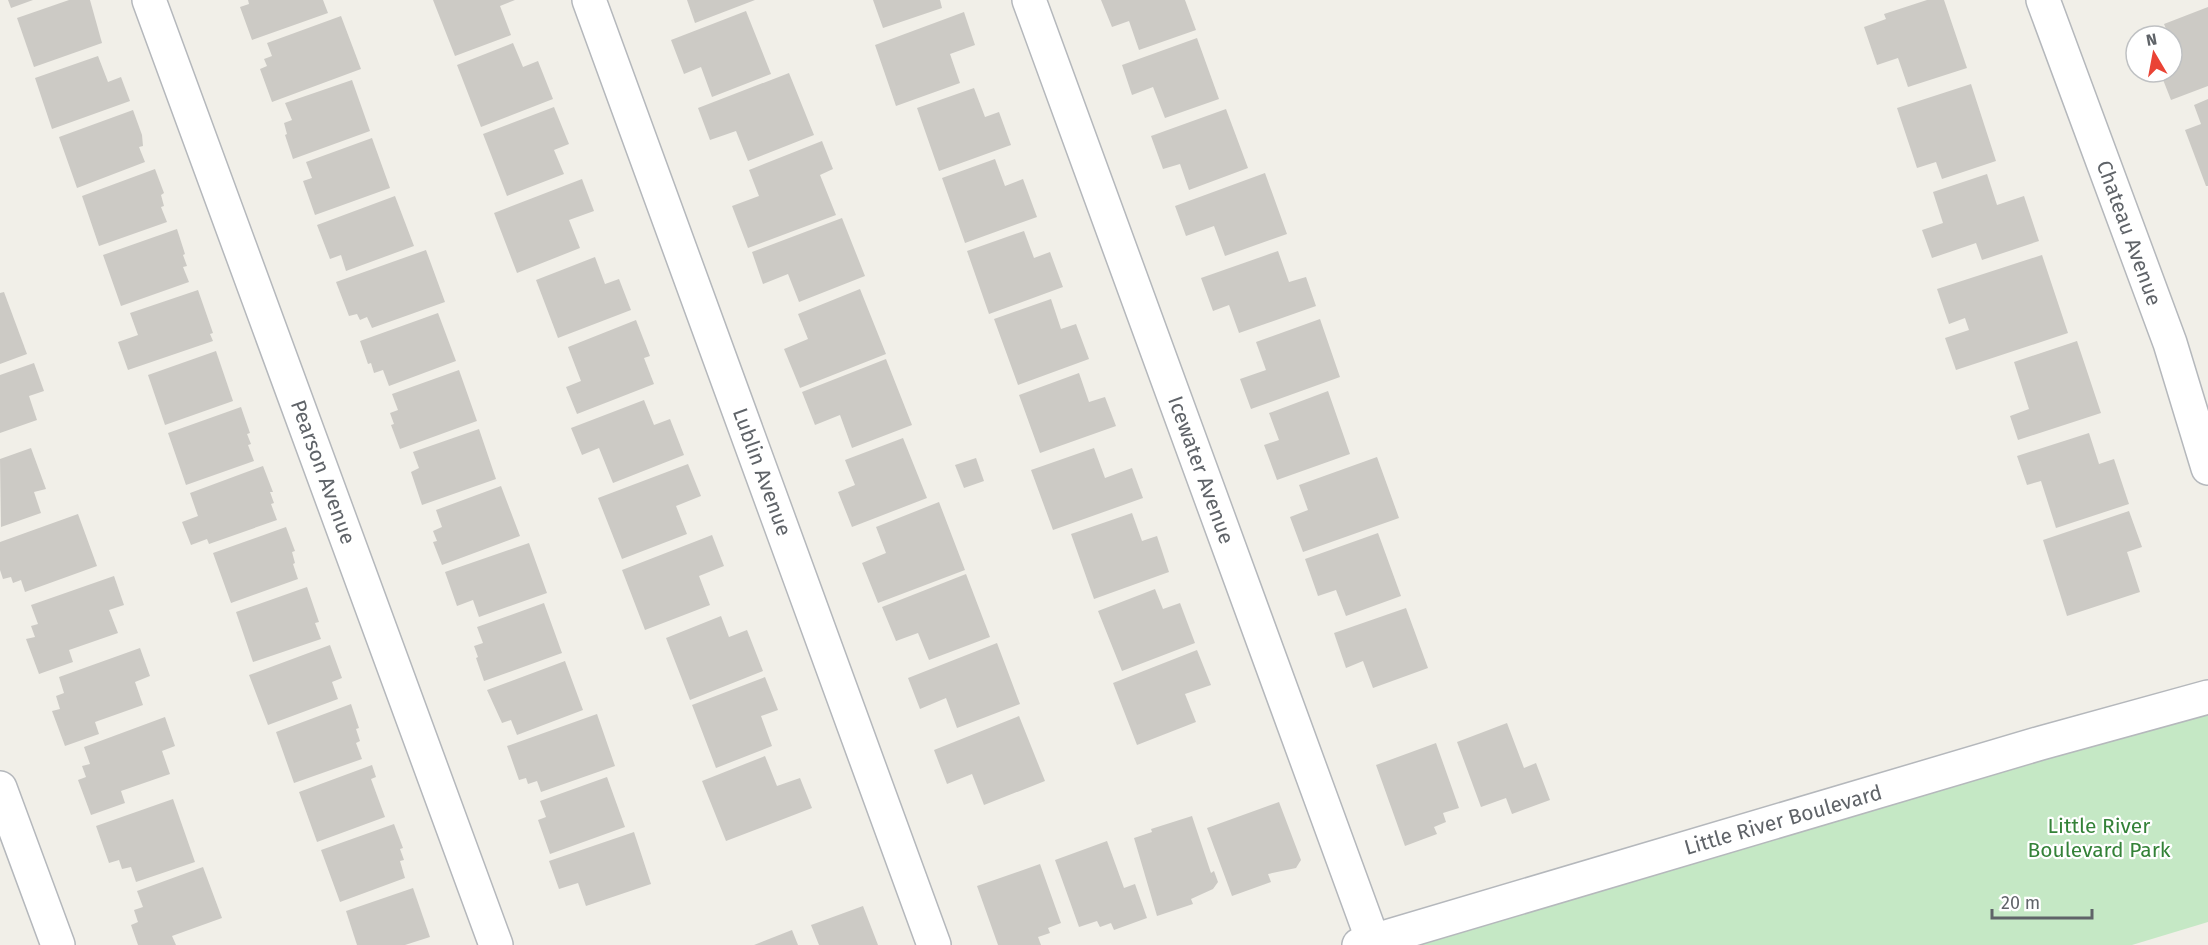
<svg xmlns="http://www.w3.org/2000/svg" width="2208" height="945" viewBox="0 0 2208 945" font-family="'Fira Sans',sans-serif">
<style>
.green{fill:#c5e8c5}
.building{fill:#cccac5}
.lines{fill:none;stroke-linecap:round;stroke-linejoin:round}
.minor-casing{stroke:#b5b8bc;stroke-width:36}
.minor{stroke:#fff;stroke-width:33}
.labels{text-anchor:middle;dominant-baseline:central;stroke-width:4.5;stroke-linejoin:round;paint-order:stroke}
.street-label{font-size:21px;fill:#5f6368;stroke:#fff}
.park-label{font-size:21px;fill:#348238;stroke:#fff}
</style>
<rect width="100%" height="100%" fill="#f1efe8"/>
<!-- green -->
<path class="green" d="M2208,697V922L2132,945H1359Z"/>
<!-- building -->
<g class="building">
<path d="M8,0H33L11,8Z"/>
<path d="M69,0H90L102,43L34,67L17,18Z"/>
<path d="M248,0H323L328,13L252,40L240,7L249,4Z"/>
<path d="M433,0H515L500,6L511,35L455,56Z"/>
<path d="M687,0H755L695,23Z"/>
<path d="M873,0H940L942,8L883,28Z"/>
<path d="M1101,0H1185L1196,30L1139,50L1129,21L1112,27Z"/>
<path d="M1927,0H1944L1967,68L1908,87L1898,58L1877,65L1864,27L1886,19L1884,14Z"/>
<path d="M2208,7V86L2171,100L2160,72H2172L2174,49L2172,36H2169L2164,24Z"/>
<path d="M746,11L771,74L712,97L701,67L684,74L671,40Z"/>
<path d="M964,12L975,45L950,54L960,83L896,106L875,45Z"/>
<path d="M341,16L361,69L272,102L260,69L267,66L264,59L272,56L267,43Z"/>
<path d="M1197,38L1219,99L1165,118L1153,87L1132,95L1122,65Z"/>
<path d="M513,43L523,67L538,61L553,99L481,127L457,65Z"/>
<path d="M98,56L108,82L121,77L130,101L52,129L35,78Z"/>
<path d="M789,73L814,135L748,161L736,131L710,140L698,108Z"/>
<path d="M352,80L370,131L293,159L285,135L287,134L284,123L292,120L285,103Z"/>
<path d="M1971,84L1996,161L1942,179L1936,162L1917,168L1897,108Z"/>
<path d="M974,88L985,117L999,112L1011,145L939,171L917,108Z"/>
<path d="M2208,99V186H2206L2185,130L2201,124L2194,105Z"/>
<path d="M554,107L569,144L554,150L564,174L507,196L483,134Z"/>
<path d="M1226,109L1248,168L1189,190L1180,164L1163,169L1151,136Z"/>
<path d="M133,110L142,135L143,146L139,147L145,162L77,188L59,137Z"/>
<path d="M372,138L390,188L315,215L303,181L312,178L306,162Z"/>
<path d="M822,141L833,169L820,175L836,215L748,248L732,206L759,196L749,170Z"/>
<path d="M995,159L1005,186L1023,179L1037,217L965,243L942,178Z"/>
<path d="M155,169L164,193L161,195L164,206L161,207L167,222L99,246L82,196Z"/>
<path d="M1265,173L1287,234L1225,256L1214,226L1186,236L1175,206Z"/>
<path d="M1987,174L1997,205L2024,196L2039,241L1982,260L1976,243L1932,258L1922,230L1943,223L1933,192Z"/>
<path d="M582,179L594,211L569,220L580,248L517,273L494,213Z"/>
<path d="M395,196L414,246L346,271L341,255L330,259L317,225Z"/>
<path d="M842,218L865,276L799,302L788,274L763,284L752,252Z"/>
<path d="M177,229L185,254L183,255L187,266L183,267L189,282L121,306L103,255Z"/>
<path d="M1024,231L1034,258L1050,252L1063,287L989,314L967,251Z"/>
<path d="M426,250L445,302L372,328L367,317L360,320L357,314L349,316L336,282Z"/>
<path d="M1278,251L1289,282L1306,277L1316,306L1239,333L1229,305L1213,311L1201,278Z"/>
<path d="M2042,255L2068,333L1956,370L1945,338L1969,330L1965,318L1949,324L1937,289Z"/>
<path d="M595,257L605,284L619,279L631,310L558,338L536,280Z"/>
<path d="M860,289L886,354L800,388L784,349L808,339L798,314Z"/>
<path d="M198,290L213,333L210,334L213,341L128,370L118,342L138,335L130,313Z"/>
<path d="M4,292L27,354L0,364V293Z"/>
<path d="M1051,299L1061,329L1076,324L1089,359L1018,385L994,319Z"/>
<path d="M438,313L456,361L389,386L383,370L374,373L371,363L368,364L360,341Z"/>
<path d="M1320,319L1340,377L1251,409L1240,379L1266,370L1256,342Z"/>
<path d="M636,320L650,356L644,358L654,384L577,414L566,387L581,381L568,347Z"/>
<path d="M2077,341L2101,413L2018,440L2010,416L2029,409L2014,362Z"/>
<path d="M216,351L233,401L165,425L148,375Z"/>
<path d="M886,359L912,425L852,448L840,415L815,425L802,392Z"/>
<path d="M34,363L44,391L29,396L37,420L0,433V375Z"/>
<path d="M459,370L477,421L400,449L391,425L394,424L390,413L398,410L392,394Z"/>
<path d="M1079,373L1089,402L1105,397L1116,426L1040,453L1019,395Z"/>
<path d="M1328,391L1350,454L1277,480L1264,445L1279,440L1269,413Z"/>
<path d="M644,400L654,425L670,419L684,455L613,483L599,448L582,455L571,428Z"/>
<path d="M241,407L250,433L247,434L251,444L248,445L254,461L186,485L168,433Z"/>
<path d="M479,429L496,479L422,505L411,472L419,468L413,452Z"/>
<path d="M2089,433L2099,464L2114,459L2129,504L2056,528L2041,481L2027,485L2017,456Z"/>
<path d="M903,438L927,498L852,527L838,492L855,485L845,460Z"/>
<path d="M31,448L46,489L34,492L41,513L1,527L0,459Z"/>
<path d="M1094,448L1105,478L1132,468L1143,498L1053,530L1031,470Z"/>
<path d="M1377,457L1399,518L1303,552L1290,517L1308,510L1299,485Z"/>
<path d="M976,458L984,481L964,488L955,465Z"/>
<path d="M688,464L701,496L676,506L687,534L622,559L598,498Z"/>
<path d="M263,466L273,492H270L274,503L271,504L277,520L209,544L207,539L191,545L182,522L198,516L190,493Z"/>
<path d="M501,486L520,536L442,565L433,542L437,541L433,531L442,527L436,510Z"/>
<path d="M939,502L965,570L878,603L862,563L886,553L876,527Z"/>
<path d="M2129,511L2142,547L2127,552L2140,592L2067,616L2043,540Z"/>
<path d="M1132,513L1142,541L1157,536L1169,572L1094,599L1071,534Z"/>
<path d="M78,514L97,566L25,592L21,580L13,583L11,577L3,579L0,570V542Z"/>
<path d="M286,527L295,551L292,552L295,563L293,564L298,579L231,603L213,553Z"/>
<path d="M1378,533L1401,596L1346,616L1336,590L1318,596L1305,559Z"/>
<path d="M712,535L724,566L699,576L710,605L645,630L622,570Z"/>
<path d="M529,543L547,593L479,617L473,600L457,606L445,572Z"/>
<path d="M966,574L990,637L929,660L918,633L896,641L882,607Z"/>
<path d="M114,576L124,605L109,610L118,633L69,650L73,662L39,674L26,639L35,637L31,626L38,624L31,605Z"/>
<path d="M307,587L319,622L315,623L321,639L253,662L236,612Z"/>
<path d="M1155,589L1163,609L1180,603L1195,643L1122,671L1098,611Z"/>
<path d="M544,603L562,653L484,681L476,658L478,657L474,646L483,643L477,627Z"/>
<path d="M1406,608L1428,668L1373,688L1363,661L1346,668L1334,633Z"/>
<path d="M721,616L729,637L747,630L763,671L690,700L666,638Z"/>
<path d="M997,643L1020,704L957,728L946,698L920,709L908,678Z"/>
<path d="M330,645L342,678L332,682L338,699L268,725L249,675Z"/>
<path d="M140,648L150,676L135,682L143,705L95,722L99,734L65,746L52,711L60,709L56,696L64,693L59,677Z"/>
<path d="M1197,650L1211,685L1185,694L1196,722L1137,745L1113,683Z"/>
<path d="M565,661L583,710L517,735L511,720L502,723L487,690Z"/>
<path d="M765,677L778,710L761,716L772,746L716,768L692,705Z"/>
<path d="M351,704L359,728L356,729L360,741L356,743L362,759L294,783L276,732Z"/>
<path d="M597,714L615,766L541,792L537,781L528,784L526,778L519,780L507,746Z"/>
<path d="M1019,716L1045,781L984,805L972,774L947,784L934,750Z"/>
<path d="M165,717L175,746L162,751L170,774L121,791L125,803L91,815L78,780L86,777L82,766L90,764L84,747Z"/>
<path d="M1507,723L1524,768L1536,763L1550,800L1512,814L1506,798L1481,807L1457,742Z"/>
<path d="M1436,743L1459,808L1443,813L1446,822L1434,827L1437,834L1405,846L1376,765Z"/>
<path d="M765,756L777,786L800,778L812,808L726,841L702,781Z"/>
<path d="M372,765L376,777L371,779L385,817L317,842L299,792Z"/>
<path d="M607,777L625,827L550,854L538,820L546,817L540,801Z"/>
<path d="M173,799L195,862L136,882L131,867L122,869L119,860L109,863L96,826Z"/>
<path d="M1279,802L1301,860L1296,868L1268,874L1271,882L1232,896L1207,828Z"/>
<path d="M1192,816L1211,873L1214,871L1218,882L1213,889L1191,899L1193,904L1157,916L1134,838L1152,832L1151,829Z"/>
<path d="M394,824L403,848L400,849L404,860L400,861L405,878L340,902L321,850Z"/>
<path d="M634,832L651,884L586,906L578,883L559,889L549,861Z"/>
<path d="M1107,841L1124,888L1135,884L1147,918L1114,930L1111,923L1100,927L1097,921L1079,927L1055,860Z"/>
<path d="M1040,864L1061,923L1048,928L1050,933L1038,937L1041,945H998L977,886Z"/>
<path d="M203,867L222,918L172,936L176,945H138L131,925L138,922L134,910L143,907L137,891Z"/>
<path d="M413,888L430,937L405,945H357L346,911Z"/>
<path d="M863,906L878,945H819L811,925Z"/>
<path d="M792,930L798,945H754Z"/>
</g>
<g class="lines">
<!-- minor casing -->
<g class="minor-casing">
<g id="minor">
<path d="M149,0L496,945"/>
<path d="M589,0L934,945"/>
<path d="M1029,0L1373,941"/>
<path d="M2043,0L2170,343L2208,468"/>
<path d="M0,788L58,945"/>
<path d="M1359,945L2041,743L2208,697"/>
</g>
</g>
<!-- minor -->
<use href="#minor" class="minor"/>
</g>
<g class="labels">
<!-- street labels -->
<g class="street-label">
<text transform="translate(2129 233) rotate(70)">Chateau Avenue</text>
<text transform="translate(1201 470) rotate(70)">Icewater Avenue</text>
<text transform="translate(323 472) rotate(70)">Pearson Avenue</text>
<text transform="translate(762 472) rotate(70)">Lublin Avenue</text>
<text transform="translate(1783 820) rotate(-16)">Little River Boulevard</text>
</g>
<!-- park labels -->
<g class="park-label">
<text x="2099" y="826">Little River<tspan x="2099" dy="24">Boulevard Park</tspan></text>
</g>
</g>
<!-- north arrow -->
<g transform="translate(2154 54) rotate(350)"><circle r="28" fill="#ffffff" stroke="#bfc1c3" stroke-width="1.5"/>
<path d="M0-4.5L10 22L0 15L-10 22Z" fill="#ea4335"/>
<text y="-9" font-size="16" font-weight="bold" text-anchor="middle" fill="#5f6368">N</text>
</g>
<!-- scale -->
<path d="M1992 909v9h100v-9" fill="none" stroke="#5f6368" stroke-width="3"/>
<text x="2001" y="909" font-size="18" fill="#5f6368" stroke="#ffffff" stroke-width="4.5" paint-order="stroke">20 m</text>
</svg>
